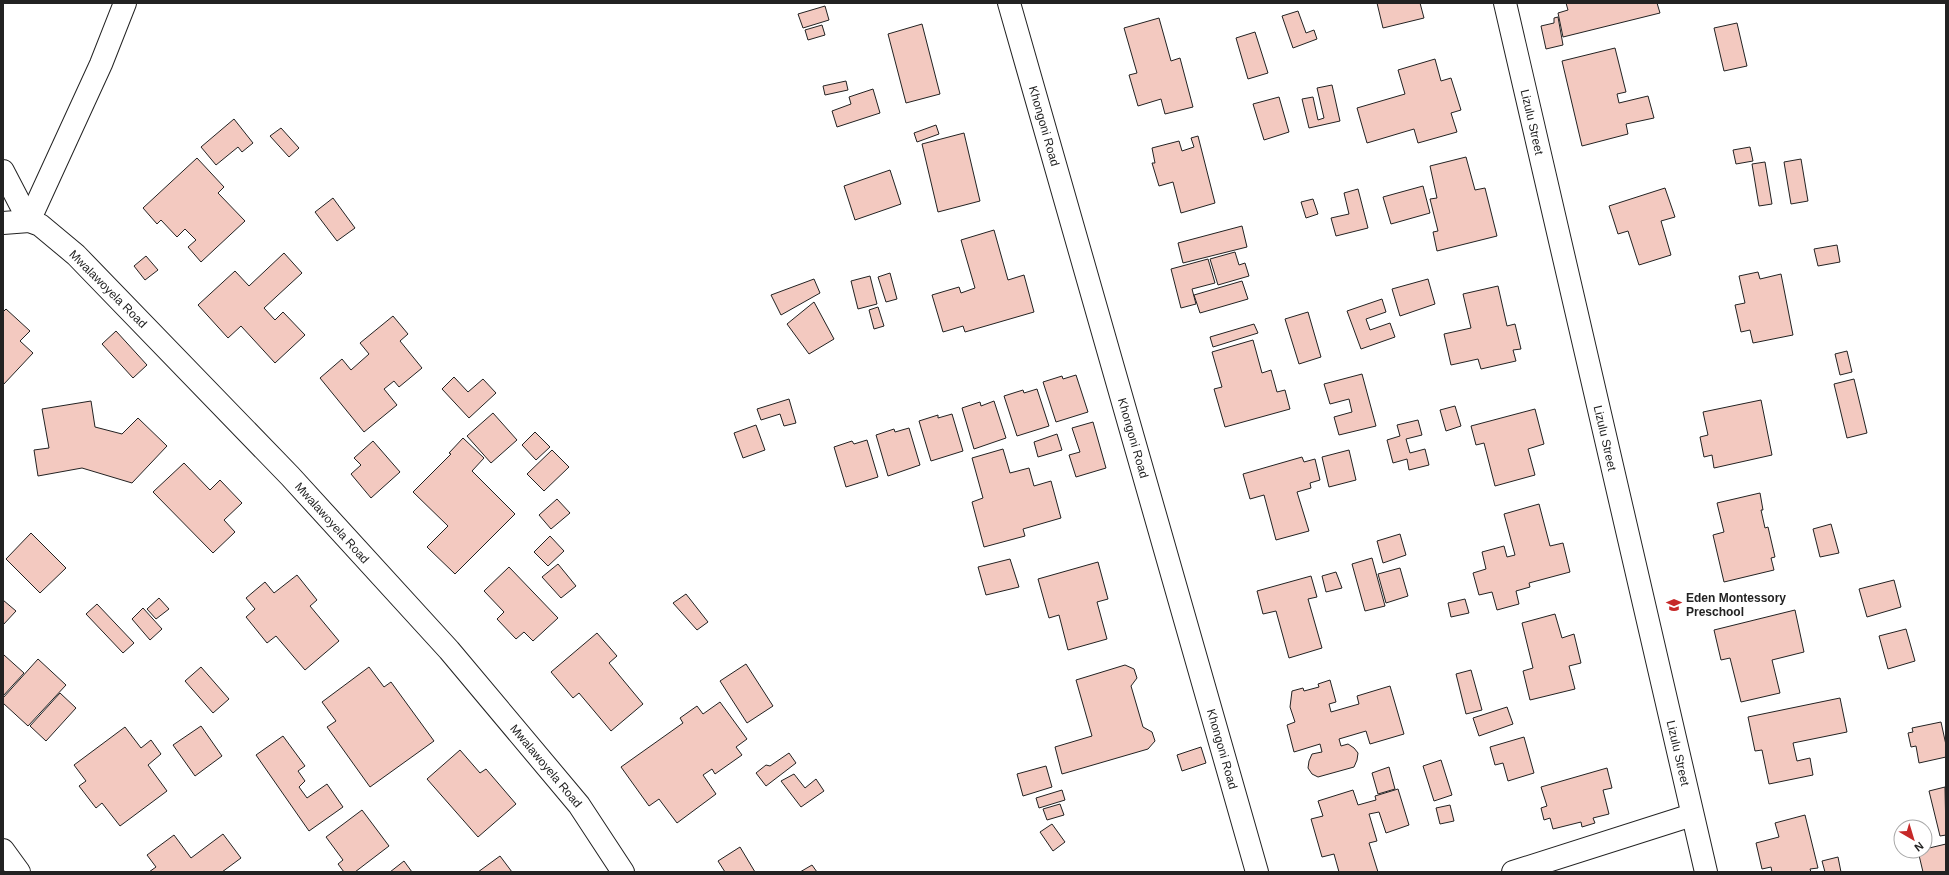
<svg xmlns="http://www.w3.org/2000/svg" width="1949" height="875" viewBox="0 0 1949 875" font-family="Helvetica,sans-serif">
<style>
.building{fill:#f3c9c0;stroke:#222}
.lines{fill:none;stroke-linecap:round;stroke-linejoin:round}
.minor-casing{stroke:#222;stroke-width:24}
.minor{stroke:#fff;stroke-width:22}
.labels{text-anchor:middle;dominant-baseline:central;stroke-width:3;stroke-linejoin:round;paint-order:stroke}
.street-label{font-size:12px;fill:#222;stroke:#fff}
.poi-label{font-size:12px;font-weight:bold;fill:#222;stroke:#fff;text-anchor:start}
</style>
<rect width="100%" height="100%" fill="#fff"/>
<!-- building -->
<g class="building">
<path d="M1377,3H1420L1424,18L1383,28Z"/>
<path d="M1566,3H1657L1660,13L1563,37L1558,13L1568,10Z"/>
<path d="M825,6L829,20L803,28L798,14Z"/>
<path d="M1298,11L1306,33L1314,30L1317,39L1293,48L1282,16Z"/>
<path d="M1558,17L1563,45L1546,49L1541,26L1554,23V18Z"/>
<path d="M1159,18L1171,61L1180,58L1193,107L1165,114L1161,99L1138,106L1129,75L1137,73L1124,28Z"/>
<path d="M1737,23L1747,66L1724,71L1714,28Z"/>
<path d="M922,24L940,94L906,103L888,34Z"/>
<path d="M822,25L825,35L808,40L805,30Z"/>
<path d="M1255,32L1268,73L1248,79L1236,38Z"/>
<path d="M1615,48L1626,92L1617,94L1619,103L1648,96L1654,118L1626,124L1628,134L1582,146L1562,61Z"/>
<path d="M1435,59L1441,81L1451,78L1461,110L1451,113L1457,132L1418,143L1414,129L1367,143L1357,108L1405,94L1398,70Z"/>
<path d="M846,81L848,90L825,95L823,86Z"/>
<path d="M1332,85L1340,121L1309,128L1302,99L1313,97L1318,120L1324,118L1317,88Z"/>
<path d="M873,89L880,113L837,127L832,111L851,104L849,97Z"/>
<path d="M1279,97L1289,132L1264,140L1253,104Z"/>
<path d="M234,119L253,143L242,152L238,147L216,165L201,147Z"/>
<path d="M936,125L939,134L917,142L914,133Z"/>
<path d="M281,128L299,148L289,157L270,136Z"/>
<path d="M964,133L980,201L938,212L922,144Z"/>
<path d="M1198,136L1215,203L1181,213L1173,182L1159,186L1152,163H1155L1152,148L1179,141L1182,151L1194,147L1191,138Z"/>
<path d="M1750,147L1753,161L1736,164L1733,150Z"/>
<path d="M1466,157L1475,190L1485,188L1497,236L1437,251L1433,232L1438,231L1430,199L1437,198L1430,166Z"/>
<path d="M197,158L224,187L218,193L245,221L201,262L188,247L196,240L185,229L177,237L161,220L157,224L143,208Z"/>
<path d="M1801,159L1808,201L1791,204L1784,162Z"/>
<path d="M1765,162L1772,204L1759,206L1752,164Z"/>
<path d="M890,170L901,204L855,220L844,186Z"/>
<path d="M1423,186L1430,213L1391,224L1383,197Z"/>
<path d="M1665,188L1675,217L1661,221L1671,255L1639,265L1628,231L1618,234L1609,206Z"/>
<path d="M1358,189L1368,228L1336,236L1331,218L1349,214L1344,193Z"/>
<path d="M333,198L355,228L337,241L315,212Z"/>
<path d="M1313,199L1318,214L1306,218L1301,202Z"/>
<path d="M1242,226L1247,247L1183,263L1178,243Z"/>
<path d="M994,230L1008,280L1024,275L1034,312L965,332L963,326L943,332L932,295L959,287L961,293L975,288L961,240Z"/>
<path d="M1837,245L1840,262L1818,266L1814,249Z"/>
<path d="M1235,252L1239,265L1245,263L1249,276L1218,285L1210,259Z"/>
<path d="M284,253L302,273L264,308L275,320L283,312L305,335L275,363L241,326L228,338L198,305L235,271L249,286Z"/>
<path d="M146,256L158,270L145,280L134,266Z"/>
<path d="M1208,259L1215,283L1192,289L1196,304L1181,308L1171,269Z"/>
<path d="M1758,272L1760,279L1781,274L1793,335L1753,343L1750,330L1741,332L1735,305L1745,303L1739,276Z"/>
<path d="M890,273L897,299L886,302L878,277Z"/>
<path d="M870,276L877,304L858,309L851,281Z"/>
<path d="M814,279L820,293L781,315L771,295Z"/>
<path d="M1428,279L1435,304L1400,316L1392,289Z"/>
<path d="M1242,281L1248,299L1200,313L1194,295Z"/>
<path d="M1498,286L1507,326L1515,324L1521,349L1513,350L1516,361L1481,369L1478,359L1451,365L1444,334L1471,328L1463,294Z"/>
<path d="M1382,299L1386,312L1366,319L1370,330L1390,323L1395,337L1361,349L1347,311Z"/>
<path d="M814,302L834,339L809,354L787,324Z"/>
<path d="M878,307L884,326L874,329L869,310Z"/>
<path d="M6,309L30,331L20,341L33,353L3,385V312Z"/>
<path d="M1308,312L1321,357L1299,364L1285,319Z"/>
<path d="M393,316L408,334L400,341L422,368L399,387L394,381L384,389L397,405L364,432L320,378L342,359L351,370L369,354L360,343Z"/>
<path d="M1254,324L1258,333L1213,347L1210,337Z"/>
<path d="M116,331L147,365L133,378L102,344Z"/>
<path d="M1253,340L1262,373L1271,370L1277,392L1285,390L1290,409L1225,427L1214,389L1222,387L1212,352Z"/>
<path d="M1847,351L1852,372L1840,375L1835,354Z"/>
<path d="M1362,374L1376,426L1339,435L1334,417L1352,412L1349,399L1330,404L1324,384Z"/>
<path d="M1076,375L1088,412L1056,422L1043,382L1062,376L1063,379Z"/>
<path d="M454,377L468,392L483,379L496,393L469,418L442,389Z"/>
<path d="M1854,379L1867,433L1847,438L1834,384Z"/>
<path d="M1037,389L1049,426L1017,436L1004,396L1023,390L1024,393Z"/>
<path d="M789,399L796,423L784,426L780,414L761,420L757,409Z"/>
<path d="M1761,400L1772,455L1714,468L1712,455L1704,457L1700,437L1708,435L1703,412Z"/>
<path d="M91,401L95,427L122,434L138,418L167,446L132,483L82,468L38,476L34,450L49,448L42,409Z"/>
<path d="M994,401L1006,438L974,449L962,408L980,402L981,406Z"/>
<path d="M1455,406L1461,426L1446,431L1440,410Z"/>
<path d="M1535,409L1544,444L1528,449L1535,475L1495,486L1484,443L1476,445L1471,426Z"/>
<path d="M493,413L517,440L491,463L467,436Z"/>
<path d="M952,414L963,451L931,461L919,421L938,415V418Z"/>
<path d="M1418,420L1422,435L1406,439L1410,453L1425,449L1429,465L1409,470L1407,459L1393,463L1387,440L1400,436L1397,425Z"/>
<path d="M1093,422L1106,468L1076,477L1069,455L1080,452L1072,428Z"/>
<path d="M756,425L765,450L743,458L734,433Z"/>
<path d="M909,428L920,465L888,476L876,435L894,429L895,432Z"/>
<path d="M535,432L550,447L536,460L522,445Z"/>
<path d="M1057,434L1062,450L1038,457L1034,442Z"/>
<path d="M463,438L484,458L472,471L515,514L455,574L427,547L448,526L413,492L451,454L449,453Z"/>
<path d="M867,440L878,477L846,487L834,447L852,441L854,444Z"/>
<path d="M373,441L400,472L371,498L351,474L361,465L354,458Z"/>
<path d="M1003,449L1010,473L1029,468L1034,486L1051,481L1061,518L1023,529L1025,536L984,547L972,502L983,498L972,458Z"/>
<path d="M552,450L569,467L544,491L527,474Z"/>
<path d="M1349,450L1356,480L1329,487L1322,457Z"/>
<path d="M1302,457L1304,462L1315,459L1320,480L1310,483L1311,488L1297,492L1309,531L1276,540L1264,495L1250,499L1243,474Z"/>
<path d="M184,463L210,490L220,480L242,503L224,520L235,532L213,553L153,492Z"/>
<path d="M1760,493L1763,510H1761L1765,528L1768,527L1775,557L1771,558L1774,570L1724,582L1713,535L1724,532L1717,503Z"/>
<path d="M557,499L570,513L551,529L539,515Z"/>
<path d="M1539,504L1550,546L1563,543L1570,572L1529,583L1530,587L1516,591L1519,604L1497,610L1492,592L1479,595L1473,573L1486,569L1482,552L1504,546L1507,557L1515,555L1504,514Z"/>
<path d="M1831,524L1839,553L1820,557L1813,529Z"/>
<path d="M31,533L66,568L40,593L6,559Z"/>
<path d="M1400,534L1406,555L1383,563L1377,541Z"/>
<path d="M550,536L564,551L548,566L534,552Z"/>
<path d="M1372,558L1385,606L1365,611L1352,564Z"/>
<path d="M1010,559L1019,587L986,595L978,567Z"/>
<path d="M1098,562L1108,599L1097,602L1107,639L1068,650L1059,615L1049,618L1038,579Z"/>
<path d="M558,564L576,586L561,598L542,577Z"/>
<path d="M509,567L558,618L533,641L524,632L516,639L497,619L504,612L484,591Z"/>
<path d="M1400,568L1408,596L1386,603L1378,574Z"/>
<path d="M1336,572L1342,588L1326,592L1322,576Z"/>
<path d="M297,575L317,600L310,606L339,641L305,670L276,636L267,643L246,617L255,609L246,598L265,582L274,593Z"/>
<path d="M1311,576L1317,597L1308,599L1322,648L1289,658L1276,611L1263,614L1257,591Z"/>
<path d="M1894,580L1901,607L1867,617L1859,589Z"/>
<path d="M686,594L708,622L697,630L673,603Z"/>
<path d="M159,598L169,609L156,619L147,609Z"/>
<path d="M1465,599L1469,613L1451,617L1448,603Z"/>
<path d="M3,600L16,611L3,625Z"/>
<path d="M97,604L134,643L123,653L86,614Z"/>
<path d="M143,608L162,629L150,640L132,619Z"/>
<path d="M1795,610L1804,652L1772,660L1780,693L1741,702L1730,658L1721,660L1714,630Z"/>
<path d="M1555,614L1562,638L1574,634L1581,663L1569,666L1575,689L1530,700L1523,671L1533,668L1522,623Z"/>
<path d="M1906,629L1915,661L1888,669L1879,636Z"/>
<path d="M597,633L617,656L609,663L643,704L611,731L579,693L573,698L551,672Z"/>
<path d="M4,655L24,673L3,696V656Z"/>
<path d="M38,659L66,685L28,726L3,703V698Z"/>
<path d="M746,664L773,706L747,723L720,681Z"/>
<path d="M1125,665L1134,669L1137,678L1131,686L1143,727L1152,732L1155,741L1148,749L1062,774L1055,747L1092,736L1076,680Z"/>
<path d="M201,667L229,699L213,713L185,681Z"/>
<path d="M369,667L384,687L391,682L434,741L370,787L327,727L336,721L322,702Z"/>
<path d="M1471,670L1482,710L1466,714L1456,674Z"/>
<path d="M1330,680L1336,702L1329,704L1331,712L1359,704L1357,696L1390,686L1404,734L1370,744L1366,731L1339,739L1341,746L1348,744L1354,748L1358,753L1357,760L1354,767L1318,777L1312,774L1308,768L1309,761L1312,754L1322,752L1320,744L1294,752L1287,725L1295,722L1290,707L1292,691L1303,688L1304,691L1319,687L1318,684Z"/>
<path d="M60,693L76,708L46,741L30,726Z"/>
<path d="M1840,698L1847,732L1793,743L1797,761L1810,758L1813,775L1769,784L1762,750L1755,751L1748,717Z"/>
<path d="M720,702L747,739L736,747L742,755L715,774L712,769L703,775L716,794L677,823L659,799L649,806L621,767L683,723L680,718L697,706L703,714Z"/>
<path d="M1507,707L1513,724L1479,736L1473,718Z"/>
<path d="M1941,722L1946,745V757L1919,763L1916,746L1911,747L1908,733L1913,732L1912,728Z"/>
<path d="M201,726L222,756L195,776L173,745Z"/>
<path d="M125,727L141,748L151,740L161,754L148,765L167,791L120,826L102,803L96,808L79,786L86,781L74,765Z"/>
<path d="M283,736L305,766L298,771L305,781L299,787L307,798L327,784L343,807L309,831L256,755Z"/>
<path d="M1524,737L1534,773L1508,781L1503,763L1495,765L1490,747Z"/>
<path d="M1201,747L1206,763L1182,771L1177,755Z"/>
<path d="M460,750L480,773L486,769L516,804L478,837L427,779Z"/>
<path d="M789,753L796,763L766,786L756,773L766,765L770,766Z"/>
<path d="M1441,760L1452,795L1434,801L1423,766Z"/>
<path d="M1046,766L1052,787L1023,796L1017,774Z"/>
<path d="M1389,767L1395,789L1378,794L1372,773Z"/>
<path d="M1607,768L1612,788L1603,790L1609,814L1593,818L1595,823L1582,827L1581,822L1553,829L1550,818L1544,820L1541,808L1547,806L1541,787Z"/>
<path d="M794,774L805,788L816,779L824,791L801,807L781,781Z"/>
<path d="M1945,787L1946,835L1940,836L1929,791Z"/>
<path d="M1398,789L1409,825L1386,833L1379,812L1369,814L1377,841L1369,843L1378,872H1339L1334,854L1322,857L1311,819L1323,816L1318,801L1353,790L1358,805L1376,800L1375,796Z"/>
<path d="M1062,790L1065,800L1039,808L1036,798Z"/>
<path d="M1060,804L1064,815L1047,820L1043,809Z"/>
<path d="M1450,805L1454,821L1440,824L1436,808Z"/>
<path d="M362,810L389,846L355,872H344L338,864L343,860L326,837Z"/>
<path d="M1805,815L1818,868L1810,869L1811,872H1772L1771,867L1762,869L1756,843L1779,837L1775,823Z"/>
<path d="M1052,824L1065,842L1053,851L1040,832Z"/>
<path d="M223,834L241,858L222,872H149L156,867L147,855L174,835L191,858Z"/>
<path d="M1946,844V872H1923L1918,851H1925V849Z"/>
<path d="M740,847L755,872H725L718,861Z"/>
<path d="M500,856L512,872H478Z"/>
<path d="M1838,857L1841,872H1825L1822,861Z"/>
<path d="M404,861L412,872H390Z"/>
<path d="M812,865L817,872H800Z"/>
</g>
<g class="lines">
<!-- minor casing -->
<g class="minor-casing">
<g id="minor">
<path d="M1009,3L1257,872"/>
<path d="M1505,3L1706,872"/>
<path d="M3,171L29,221"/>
<path d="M29,221L101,64L125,3"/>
<path d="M3,223L29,221L40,225L76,255L290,476L449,650L579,805L623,872"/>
<path d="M3,850L19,872"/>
<path d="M1513,872L1692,815"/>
</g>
</g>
<!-- minor -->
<use href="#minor" class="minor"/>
</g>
<!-- icons -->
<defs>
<g id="school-bare" transform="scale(1.2)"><path d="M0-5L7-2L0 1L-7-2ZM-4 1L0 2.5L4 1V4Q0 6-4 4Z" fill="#c62828" stroke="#fff" stroke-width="2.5" paint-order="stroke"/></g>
</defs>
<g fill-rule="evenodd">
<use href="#school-bare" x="1674" y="605"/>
</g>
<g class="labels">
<!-- street labels -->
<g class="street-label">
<text transform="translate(1532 122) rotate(77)">Lizulu Street</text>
<text transform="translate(1044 126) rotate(74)">Khongoni Road</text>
<text transform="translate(108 289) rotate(45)">Mwalawoyela Road</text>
<text transform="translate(1133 438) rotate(74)">Khongoni Road</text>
<text transform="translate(1605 438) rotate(77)">Lizulu Street</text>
<text transform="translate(332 523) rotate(48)">Mwalawoyela Road</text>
<text transform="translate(1222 749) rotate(74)">Khongoni Road</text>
<text transform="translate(1678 753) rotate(77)">Lizulu Street</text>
<text transform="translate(546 766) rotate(50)">Mwalawoyela Road</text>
</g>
<!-- poi labels -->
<g class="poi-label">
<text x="1686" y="598">Eden Montessory<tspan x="1686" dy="14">Preschool</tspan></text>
</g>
</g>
<!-- border -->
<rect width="1949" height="875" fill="none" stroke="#222222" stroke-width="8"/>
<!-- north arrow -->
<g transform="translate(1913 839) rotate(142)"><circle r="19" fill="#ffffff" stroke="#a7a7a7"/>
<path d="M0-3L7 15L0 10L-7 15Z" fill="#c62828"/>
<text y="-6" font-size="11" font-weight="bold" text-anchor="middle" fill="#222222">N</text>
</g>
</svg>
